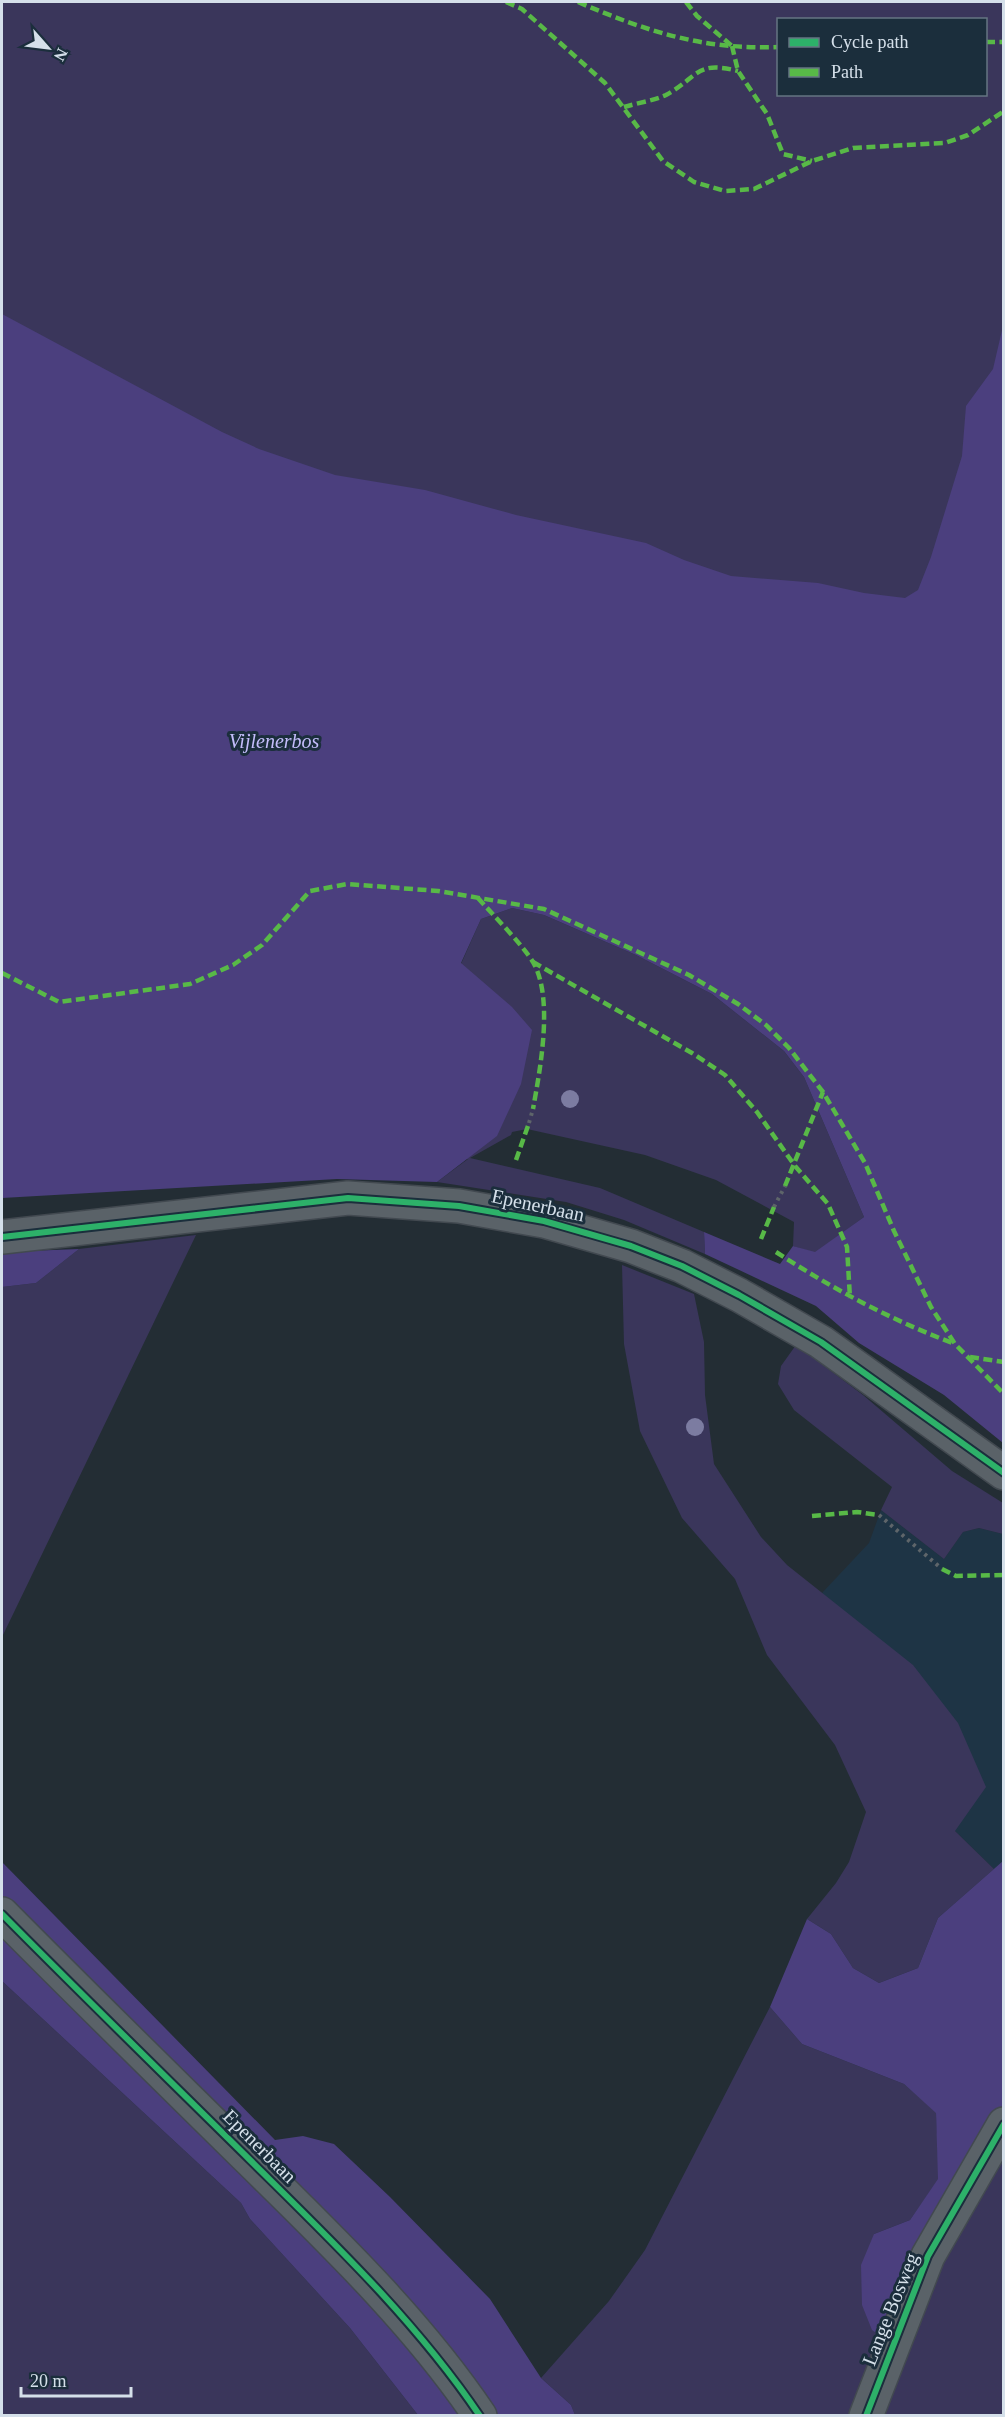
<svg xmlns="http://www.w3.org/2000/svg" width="1005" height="2417" viewBox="0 0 1005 2417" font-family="'Times New Roman',serif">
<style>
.built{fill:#1e3445}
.green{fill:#3a365b;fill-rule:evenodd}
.forest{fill:#4b3f7e}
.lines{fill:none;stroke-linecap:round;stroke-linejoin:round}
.minor-casing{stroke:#424950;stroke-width:36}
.tertiary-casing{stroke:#424950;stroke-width:36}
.path{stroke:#5e656a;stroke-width:4;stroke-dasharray:3 4.5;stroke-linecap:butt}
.minor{stroke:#5a6268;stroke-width:33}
.tertiary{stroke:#5a6268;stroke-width:33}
.quiet{stroke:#58b947;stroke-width:4.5;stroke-dasharray:9 4.5;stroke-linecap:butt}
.cycleway-casing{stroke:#1b2e3c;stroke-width:10}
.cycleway{stroke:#2db169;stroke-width:6}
.tree{fill:#7c7ca1}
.labels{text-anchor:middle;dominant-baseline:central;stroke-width:6;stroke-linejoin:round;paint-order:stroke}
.park-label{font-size:20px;font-style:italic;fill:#c4bdfb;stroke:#1b2e3c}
.street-label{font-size:20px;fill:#d5e0ea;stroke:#1b2e3c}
</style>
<rect width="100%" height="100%" fill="#232d34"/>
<!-- built -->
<path class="built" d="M881,1510L944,1559L963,1532L979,1528L1003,1534L1004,1861L994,1869L955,1831L822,1593L869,1543Z"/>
<!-- green -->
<g class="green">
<path d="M2,2H1003V1411L809,1054L715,993L548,906L353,891L461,964L481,919L512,908L544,915L636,955L712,994L784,1051L804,1077L864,1217L815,1253L793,1246L794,1222L716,1180L645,1155L527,1129L512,1132L511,1135L470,1158L600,1188L704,1232L705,1254L624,1220L566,1202L437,1182L468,1159L437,1151L2,1182ZM778,20H986V94H778Z"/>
<path d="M196,1235L2,1637V1287L36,1283L79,1249Z"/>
<path d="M622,1265L694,1294L704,1342L705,1395L714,1464L761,1537L787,1565L913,1665L958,1723L986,1787L955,1831L994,1869L938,1918L918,1968L879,1983L853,1968L831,1934L807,1919L836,1883L849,1862L866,1812L835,1745L767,1655L735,1579L682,1518L640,1431L624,1344Z"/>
<path d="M796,1345L863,1395L952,1471L1003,1503V1534L979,1528L963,1532L944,1559L881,1510L892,1487L794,1410L778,1384L781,1366Z"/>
<path d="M2,1981L241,2203L250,2219L350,2328L418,2415H2Z"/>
<path d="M770,2007L802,2044L904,2084L936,2112L939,2179L910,2220L874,2234L950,2240L1003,2146V2415H575L571,2405L541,2378L609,2301L645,2250Z"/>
</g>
<!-- forest -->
<g class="forest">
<path d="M2,314L222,432L259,449L335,475L425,490L516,515L646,543L684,560L731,576L818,583L864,593L905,598L918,590L931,557L962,456L966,406L993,369L1003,326V1443L944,1395L859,1343L816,1306L705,1254L704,1232L780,1264L793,1246L815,1252L864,1217L804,1077L784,1051L712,994L636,955L544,915L512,908L481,919L461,963L512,1007L532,1030L521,1084L497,1136L437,1182L337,1179L2,1198Z"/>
<path d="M79,1249L36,1283L2,1287V1252Z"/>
<path d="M1003,1861V2146L969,2199L905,2353L872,2330L862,2305L861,2265L874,2234L910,2220L938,2179L936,2113L904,2084L802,2044L770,2007L807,1919L831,1934L853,1968L879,1983L918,1968L938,1918Z"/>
<path d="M2,1862L275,2140L303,2136L334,2144L390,2197L490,2299L541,2378L571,2405L575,2415H418L350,2328L250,2219L241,2203L2,1981Z"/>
</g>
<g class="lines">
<!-- minor casing -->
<g class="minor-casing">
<path id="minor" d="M866,2416L928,2256L1004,2124"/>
</g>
<!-- tertiary casing -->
<g class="tertiary-casing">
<g id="tertiary">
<path d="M2,1237L348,1198L459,1206L544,1221L631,1246L682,1266L739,1295L821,1342L1004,1473"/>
<path d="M2,1914C84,1997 167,2078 250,2160C331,2240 416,2321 480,2416"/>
</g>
</g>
<!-- path -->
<g class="path">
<path d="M529,1123L533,1109"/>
<path d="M774,1207L785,1186"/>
<path d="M879,1515L942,1569"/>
</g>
<!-- minor -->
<use href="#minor" class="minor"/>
<!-- tertiary -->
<use href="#tertiary" class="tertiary"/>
<!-- quiet -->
<g class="quiet">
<path d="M506,2L522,9L605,83L663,161L694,182L725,191L754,189L812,161L853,148L945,143L968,135L1004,111"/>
<path d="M578,2C646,31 702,50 778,47"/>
<path d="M686,2L697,16L732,46"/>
<path d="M986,42H1004"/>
<path d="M732,46L738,71L767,114L783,154L812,161"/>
<path d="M624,107C637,103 653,101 666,95C699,77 695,60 738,71"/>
<path d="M478,898C493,915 522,944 533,962C554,998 540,1070 533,1109"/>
<path d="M533,962L692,1053L725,1075L757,1112L795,1166L828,1204L847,1247L850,1298"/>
<path d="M2,973L59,1002L190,984L233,965L262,945L310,891L347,884L438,891L544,909L689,975L738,1004L766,1025L789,1048L823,1092L865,1163L894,1231L931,1307L955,1344L1004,1394"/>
<path d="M516,1160L529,1123"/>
<path d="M785,1186L823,1092"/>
<path d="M761,1239L774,1207"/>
<path d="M776,1252C833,1289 891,1320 955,1344"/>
<path d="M970,1357L1004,1362"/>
<path d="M812,1516L857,1512L879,1515"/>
<path d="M942,1569L956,1576L1004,1575"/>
</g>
<!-- cycleway casing -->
<g class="cycleway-casing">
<g id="cycleway">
<path d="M2,1237L348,1198L459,1206L544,1221L631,1246L682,1266L739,1295L821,1342L1004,1473"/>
<path d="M2,1914C84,1997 167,2078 250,2160C331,2240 416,2321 480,2416"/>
<path d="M866,2416L928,2256L1004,2124"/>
</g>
</g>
<!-- cycleway -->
<use href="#cycleway" class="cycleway"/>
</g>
<!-- trees -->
<g class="tree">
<circle cx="570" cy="1099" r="9"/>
<circle cx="695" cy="1427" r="9"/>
</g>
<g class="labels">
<!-- park labels -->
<g class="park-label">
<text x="274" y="741">Vijlenerbos</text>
</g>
<!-- street labels -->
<g class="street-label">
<text transform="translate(538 1205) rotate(12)">Epenerbaan</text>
<text transform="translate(260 2146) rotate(45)">Epenerbaan</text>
<text transform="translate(890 2309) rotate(-68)">Lange Bosweg</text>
</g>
</g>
<!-- border -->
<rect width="1005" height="2417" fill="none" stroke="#d5e0ea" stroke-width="6"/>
<!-- legend -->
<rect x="777" y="18" width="210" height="78" fill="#1b2e3c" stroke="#657582" stroke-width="1.5"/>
<rect x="789" y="38" width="30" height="9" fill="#2db169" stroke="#657582" stroke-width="1.5"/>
<text x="831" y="48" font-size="18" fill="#d5e0ea">Cycle path</text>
<rect x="789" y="68" width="30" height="9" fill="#58b947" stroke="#657582" stroke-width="1.5"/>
<text x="831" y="78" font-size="18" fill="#d5e0ea">Path</text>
<!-- north arrow -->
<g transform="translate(48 48) rotate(118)" stroke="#1b2e3c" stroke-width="4.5" paint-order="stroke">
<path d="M0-4.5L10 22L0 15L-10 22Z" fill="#d5e0ea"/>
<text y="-9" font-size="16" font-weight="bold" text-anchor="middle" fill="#d5e0ea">N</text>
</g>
<!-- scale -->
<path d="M21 2387v9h110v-9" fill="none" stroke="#d5e0ea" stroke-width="3"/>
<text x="30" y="2387" font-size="18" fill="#d5e0ea" stroke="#1b2e3c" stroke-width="4.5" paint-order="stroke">20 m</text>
</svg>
